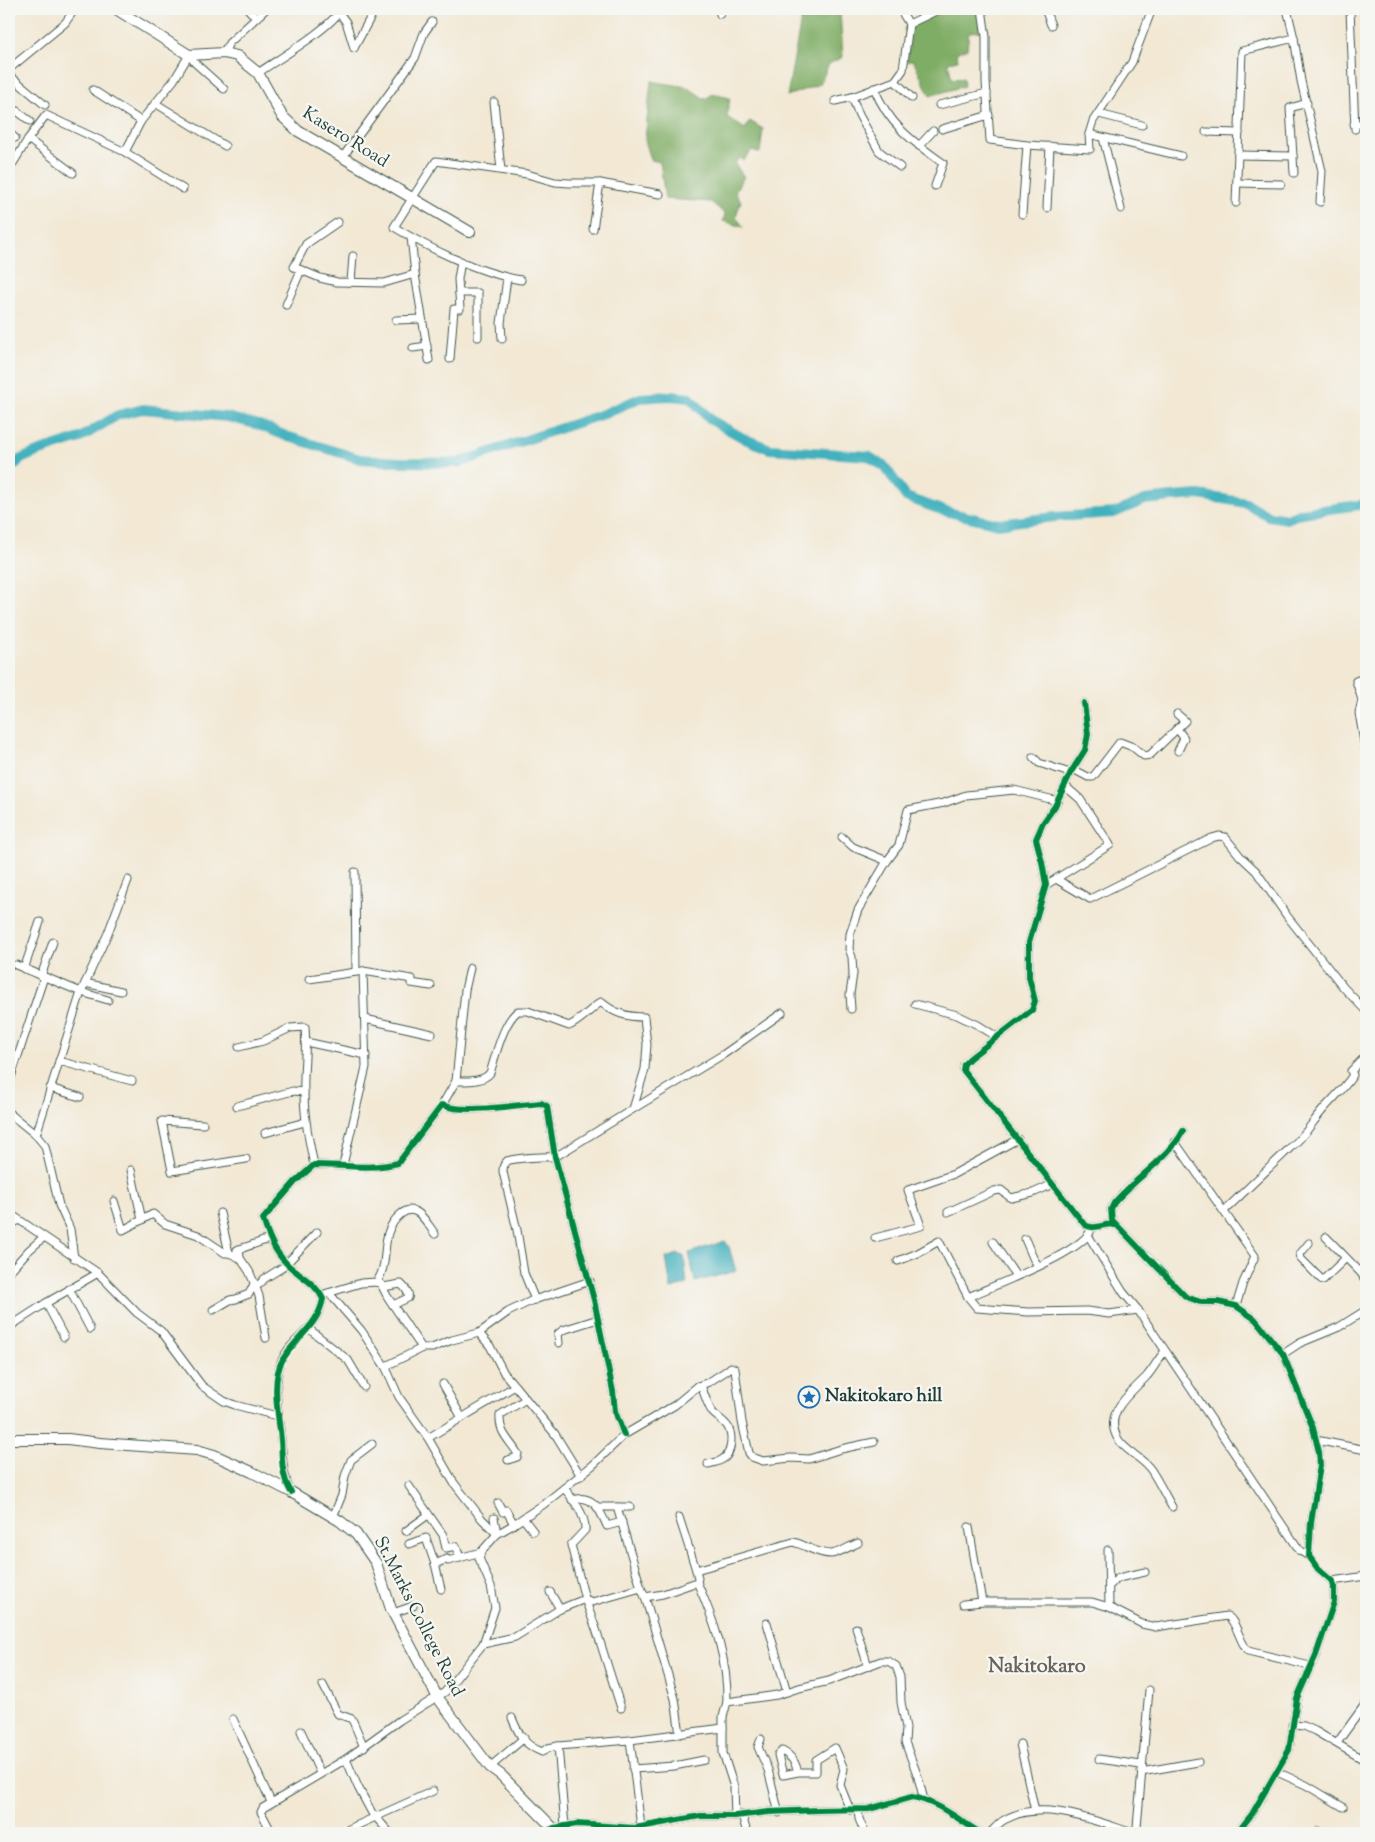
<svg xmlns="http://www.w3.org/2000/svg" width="1375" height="1842" viewBox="0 0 1375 1842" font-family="'Sorts Mill Goudy',serif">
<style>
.forest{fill:#80ad66;stroke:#50754d}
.water{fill:#42b1be;stroke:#307779}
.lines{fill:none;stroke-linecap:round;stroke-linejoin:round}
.river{stroke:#42b1be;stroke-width:10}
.street-casing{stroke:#3f574c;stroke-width:9}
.secondary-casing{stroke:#3f574c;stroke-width:12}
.street{stroke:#fff;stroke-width:7}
.secondary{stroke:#fff;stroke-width:10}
.cycleway-casing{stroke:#f6f6f2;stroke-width:9}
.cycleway{stroke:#00873e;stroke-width:6}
.labels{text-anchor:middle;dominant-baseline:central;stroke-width:4.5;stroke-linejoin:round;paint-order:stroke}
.street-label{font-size:18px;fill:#1f3d34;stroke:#f6f6f2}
.poi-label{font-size:18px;font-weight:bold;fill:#1f3d34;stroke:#f6f6f2;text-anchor:start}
.quarter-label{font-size:20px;font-weight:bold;fill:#696558;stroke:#f6f6f2}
</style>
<rect width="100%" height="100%" fill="#f6f6f2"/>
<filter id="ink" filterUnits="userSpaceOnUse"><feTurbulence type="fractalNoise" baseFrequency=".02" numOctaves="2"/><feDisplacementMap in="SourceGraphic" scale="10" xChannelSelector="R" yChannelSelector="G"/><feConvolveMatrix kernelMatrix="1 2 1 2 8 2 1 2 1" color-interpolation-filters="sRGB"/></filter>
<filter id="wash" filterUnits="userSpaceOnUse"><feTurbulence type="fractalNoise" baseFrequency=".0096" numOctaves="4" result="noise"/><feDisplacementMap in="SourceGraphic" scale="20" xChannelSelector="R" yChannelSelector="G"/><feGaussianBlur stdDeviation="1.12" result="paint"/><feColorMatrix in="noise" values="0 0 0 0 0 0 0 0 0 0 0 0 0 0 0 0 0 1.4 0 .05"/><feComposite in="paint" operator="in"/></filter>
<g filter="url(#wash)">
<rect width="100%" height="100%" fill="#f2e8d4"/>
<!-- forest -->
<g class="forest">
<path d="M803,9L840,11L843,57L829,64L820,84L787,96Z"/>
<path d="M942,9H979L982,31L969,32L967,49L957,52L958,60L948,62L952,79L963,78L964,86L930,96L913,60L907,62L910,42L904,28Z"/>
<path d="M651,81L687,87L705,99L713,94L730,98L727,117L745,129L750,121L763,129L760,153L752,150L744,160L739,158L735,164L744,177L735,191L741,201L736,216L743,227L723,221L725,214L711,202L665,199L660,162L651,160L645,140Z"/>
</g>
<!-- water -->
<g class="water">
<path d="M725,1241L729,1247L736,1271L695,1282L689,1253Z"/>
<path d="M678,1254L684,1256L687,1284L686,1285L671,1289L666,1258Z"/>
</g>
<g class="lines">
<!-- river -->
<path class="river" d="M9,470L21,459L37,452L80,438L118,415L143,409L227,417L259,425L286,436L360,459L397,462L458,463L603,414L640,398L670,396L690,398L711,420L745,439L770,449L868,456L885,467L906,497L944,511L998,524L1054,517L1114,513L1145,500L1172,497L1199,495L1223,499L1246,503L1268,516L1287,519L1301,513L1366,504"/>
</g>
</g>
<g filter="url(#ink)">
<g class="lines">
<!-- street casing -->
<g class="street-casing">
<g id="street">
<path d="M248,9L256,18"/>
<path d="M719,9L720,14"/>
<path d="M982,9L986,37V82L990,140L1027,145L1090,149L1089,134L1093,121L1132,62L1152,9"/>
<path d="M1045,9L1051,25"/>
<path d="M1287,9L1294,38L1301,81L1322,171L1320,202"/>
<path d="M1350,9L1355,129"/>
<path d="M337,10L346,22L354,48"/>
<path d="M909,24L940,9"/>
<path d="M354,48L375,9"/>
<path d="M224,53L229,43L266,9"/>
<path d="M9,69L65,23L75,9"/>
<path d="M258,73C278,59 330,29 341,9"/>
<path d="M9,75L45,105"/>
<path d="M895,81L912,98"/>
<path d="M874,88C889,125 912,141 943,163L935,186"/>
<path d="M93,90L141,121"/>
<path d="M852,97L859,115L879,151L900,167"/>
<path d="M835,101L852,97L895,81L903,70L909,24L900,9"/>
<path d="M494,102L501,170"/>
<path d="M155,103L225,146"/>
<path d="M9,105L30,121"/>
<path d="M939,105L987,93"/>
<path d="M1099,114L1142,125"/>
<path d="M1354,124H1366"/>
<path d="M942,129L989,115"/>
<path d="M1206,132L1239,133"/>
<path d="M9,133L15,138"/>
<path d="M1089,134L1181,156"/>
<path d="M1103,138L1121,209"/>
<path d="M28,139L73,173"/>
<path d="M919,146L933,131"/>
<path d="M125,152L141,121L174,80L189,55L195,63L224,89"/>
<path d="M1238,155L1293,156"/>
<path d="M342,158L415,58L424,33L432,22"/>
<path d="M9,170L28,139L46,115L125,152L183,189"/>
<path d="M1294,173L1290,108L1307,103"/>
<path d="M1237,183L1281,184"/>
<path d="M1236,203L1242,51L1294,38"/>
<path d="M1047,208L1050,146"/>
<path d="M1022,214L1027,145"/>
<path d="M338,222L306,244L294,267L320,278L337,282L384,283L415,274"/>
<path d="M593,229L600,183"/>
<path d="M411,237L415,274L429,360"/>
<path d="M521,280C479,273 430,249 394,227L436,161L527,174L555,182L569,183H600L660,194"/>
<path d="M351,282L353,256"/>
<path d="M459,293H478V337"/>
<path d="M286,305L301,270"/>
<path d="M396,320L422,319"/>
<path d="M502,339L501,323L507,278"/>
<path d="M413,348L427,346"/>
<path d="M450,359L454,309H460L458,279L461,261"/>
<path d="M1366,677L1356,681L1362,700L1359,713L1366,753"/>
<path d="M1084,703L1088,734L1085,750L1071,772L1055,806L1043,823L1036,839L1042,862L1046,885L1029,942V977L1035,1001L1032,1010L970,1058L964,1064L963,1070L1084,1224C1094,1232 1104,1222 1115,1225"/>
<path d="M1178,730L1184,738L1178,751"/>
<path d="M1033,757L1039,763L1070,773"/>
<path d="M1073,769L1088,777H1093L1120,742L1133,747L1144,756L1150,755L1185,721L1177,714"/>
<path d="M842,837L853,847L887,861L858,910L850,934L849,949L852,957L853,974L850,994L851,1009"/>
<path d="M887,861L899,845L908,810L944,803L966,795L1014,790L1058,801"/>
<path d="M355,872L356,972"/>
<path d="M1056,879L1090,899L1212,838L1219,836L1225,837L1240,856L1256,871L1287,916L1344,988L1366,1011"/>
<path d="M1046,885L1110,845L1080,799L1065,786"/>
<path d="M16,965L81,992L108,1000"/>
<path d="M24,969L40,922"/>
<path d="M41,976L53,942"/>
<path d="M309,979L363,971L412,979"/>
<path d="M85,983L121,991"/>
<path d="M411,983L431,986"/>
<path d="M915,1004L957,1015L978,1025L997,1037"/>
<path d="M365,1019L432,1034"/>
<path d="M306,1042L366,1055"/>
<path d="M239,1047L263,1041L290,1028L305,1027C307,1049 303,1070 304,1092C304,1117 309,1141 314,1165"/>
<path d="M59,1061L132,1081"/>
<path d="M456,1081C467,1081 483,1082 490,1073C496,1055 503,1022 518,1011H528L569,1026C582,1020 589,1010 601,1002C614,1013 626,1017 644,1017L647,1045L645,1069L633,1109L724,1054L782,1013"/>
<path d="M9,1083L44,977"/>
<path d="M50,1088L80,1097"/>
<path d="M442,1105L456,1081L465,990L470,968"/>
<path d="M237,1106L293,1091L304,1092"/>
<path d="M9,1113L36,1135L45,1146L59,1205L70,1229L74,1258"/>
<path d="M203,1124L162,1121L172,1171L246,1159"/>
<path d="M1183,1131C1170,1157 1133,1180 1114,1203L1111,1209L1112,1220L1186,1297L1201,1302H1218L1236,1306L1255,1319L1283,1354L1313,1428L1319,1452L1320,1465L1311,1523L1309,1556L1318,1569L1332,1581L1334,1586V1602L1316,1655L1297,1698L1289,1750L1252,1814L1237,1833"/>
<path d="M265,1133L305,1122"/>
<path d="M36,1135L81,992L108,933L128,880"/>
<path d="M1175,1142L1255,1256L1243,1283L1236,1306"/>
<path d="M343,1165L366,1067L363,971"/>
<path d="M131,1170L142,1220"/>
<path d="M114,1201L123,1230L153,1214L165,1224L198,1235L225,1253H229L240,1258L239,1249"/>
<path d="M1224,1211L1291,1147C1304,1137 1311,1124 1322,1111C1332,1099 1344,1089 1353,1075L1351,1071L1366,1056"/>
<path d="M948,1212L994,1191L1001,1190L1011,1198L1033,1193L1053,1184"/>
<path d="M9,1213L98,1273L137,1313L161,1331L202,1386L224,1401L235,1405L277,1416"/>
<path d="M220,1213L229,1253"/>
<path d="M9,1226L19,1220"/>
<path d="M1088,1235L1123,1292L1138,1310L1300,1551L1309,1556"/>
<path d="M1326,1237L1361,1273L1366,1281"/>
<path d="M875,1238L921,1226L908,1190L954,1174L1018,1139"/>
<path d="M1025,1239L1034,1260L1039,1266"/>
<path d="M993,1242L1016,1276"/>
<path d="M1309,1243L1300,1254L1301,1259L1321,1279L1323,1280L1346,1258"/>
<path d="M237,1250L269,1239"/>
<path d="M240,1258L249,1271L255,1285L260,1284L264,1279L283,1267L317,1232"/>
<path d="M898,1261L918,1253L939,1241L968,1297L977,1308L1028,1312L1087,1311L1109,1314L1138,1310"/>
<path d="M9,1272L28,1251L44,1237"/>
<path d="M377,1282C392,1258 377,1234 401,1214C417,1201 427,1224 435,1234"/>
<path d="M255,1285L259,1296L266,1338"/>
<path d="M383,1287L401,1284C405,1288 410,1292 408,1298L393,1305"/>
<path d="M69,1289L90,1329"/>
<path d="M329,1293L361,1330L386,1368"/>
<path d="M321,1295L361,1283L377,1282L381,1284L387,1296L422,1348"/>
<path d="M968,1297C993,1286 1078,1254 1090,1232"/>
<path d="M535,1300L524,1273L517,1230L503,1172C503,1168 503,1164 507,1161C514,1158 547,1156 555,1157L633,1109"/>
<path d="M46,1303L64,1337"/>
<path d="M213,1310L230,1300L236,1299L249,1294L254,1284"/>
<path d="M9,1327L46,1303L98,1273"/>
<path d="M309,1329L348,1360L364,1387"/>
<path d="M479,1333L490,1346L504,1373L555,1434L581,1476"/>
<path d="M559,1343L558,1334L563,1330L598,1319"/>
<path d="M1165,1351C1158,1359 1154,1368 1147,1376C1132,1392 1102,1413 1118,1439C1126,1452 1142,1457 1151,1470C1159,1482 1165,1495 1172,1507"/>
<path d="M1283,1354L1300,1343L1339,1327L1366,1310"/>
<path d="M443,1384L462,1418"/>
<path d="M698,1386L702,1388C705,1396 708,1407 713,1413C718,1418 724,1421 728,1427C733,1436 732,1453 723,1459C719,1462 713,1463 708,1464"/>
<path d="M428,1438L515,1386"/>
<path d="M1316,1440L1366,1450"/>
<path d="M508,1460L517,1457L518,1454C509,1439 499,1434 500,1415L526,1399"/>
<path d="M409,1486L443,1535L446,1548L456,1546L460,1558"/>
<path d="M291,1492C282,1475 283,1458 281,1439C279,1414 272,1387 281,1362C291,1337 317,1331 323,1299C316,1283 298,1275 287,1264C274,1251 268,1235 263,1219L295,1182L314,1165C342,1165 370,1170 398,1163L442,1105C462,1114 517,1105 541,1103L547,1106L555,1157L594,1300L613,1391L615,1411L624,1435"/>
<path d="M572,1500C593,1493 600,1510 607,1526L622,1522"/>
<path d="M498,1503L503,1512L506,1510L514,1524"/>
<path d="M598,1507H630"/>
<path d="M617,1507L641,1588"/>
<path d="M333,1517L342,1495L345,1476L351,1460L372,1444"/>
<path d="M679,1517L696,1570L698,1578L697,1582"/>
<path d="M494,1518L497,1533"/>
<path d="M523,1518L533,1531"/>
<path d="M969,1527L982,1602"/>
<path d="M406,1531L428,1515"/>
<path d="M497,1534L482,1519L454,1483L428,1438L399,1397L386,1368L388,1365L422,1348H432L452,1340L479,1333L508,1312L531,1301L590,1281"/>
<path d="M409,1544L426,1538L435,1564"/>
<path d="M1108,1550L1109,1607"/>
<path d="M696,1570L793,1542C806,1545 817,1554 831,1554C840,1553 850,1546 858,1543"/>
<path d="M1332,1581L1366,1576"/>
<path d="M1109,1586L1118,1578L1145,1572"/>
<path d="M441,1589L435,1564L447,1559L448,1561L481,1552"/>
<path d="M550,1592L560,1609"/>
<path d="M645,1597L675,1699L680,1734"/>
<path d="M585,1599L592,1602L641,1588L645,1597L663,1594L697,1582C714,1620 728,1660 727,1702"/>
<path d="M585,1599L596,1629L621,1708"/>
<path d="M963,1604L982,1602H1092L1109,1607L1142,1624L1156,1627L1227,1616C1237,1621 1239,1642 1248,1651L1310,1666"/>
<path d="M393,1613L413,1606"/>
<path d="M767,1623L787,1692"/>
<path d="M856,1628L868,1666"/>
<path d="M483,1644L495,1608L491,1586L479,1558L482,1551L497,1534L511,1526L544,1504L564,1488"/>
<path d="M323,1685L338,1714L352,1719L364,1747"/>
<path d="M512,1718C519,1735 524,1745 542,1752L548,1748L558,1746"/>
<path d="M233,1719L271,1802"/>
<path d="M1292,1725L1304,1726L1315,1731L1366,1761"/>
<path d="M301,1731L320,1773"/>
<path d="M761,1739L758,1747L768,1770L779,1813"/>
<path d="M630,1740L641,1827L639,1833"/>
<path d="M1337,1743L1366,1703"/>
<path d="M1020,1744L1035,1811"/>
<path d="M346,1759L358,1787L372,1813L390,1833"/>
<path d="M1099,1759L1141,1765"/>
<path d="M490,1767L524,1738"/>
<path d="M633,1769L674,1766L704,1760"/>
<path d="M798,1772L783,1775L778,1755L782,1751C792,1756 795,1762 798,1772H816V1760L835,1748L844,1769L840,1785L850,1810"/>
<path d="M1141,1772L1198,1762"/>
<path d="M1277,1772L1306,1785L1343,1807"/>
<path d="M858,1810L859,1819L865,1833"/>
<path d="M742,1815L747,1833"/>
<path d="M735,1816L734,1787L723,1753V1717L727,1702L777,1695L799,1688L829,1681L881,1661H888L896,1666L900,1677L901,1702L906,1728L905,1742L918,1777L924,1800"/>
<path d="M565,1826L558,1746L630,1740L723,1728"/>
<path d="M1319,1831L1321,1833"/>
<path d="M272,1833L261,1812L263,1808L346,1759L400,1720L445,1692L483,1644L515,1637L560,1609L585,1599L571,1545L585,1530C586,1515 573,1499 564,1488L593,1465L624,1435L675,1405L698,1386L709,1382L726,1371L731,1367L735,1369L742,1422L749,1453L752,1457L763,1461L791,1458L809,1459L841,1449L874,1442"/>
<path d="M340,1833L433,1791"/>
<path d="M543,1833L554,1828L577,1824L635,1828L700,1816H735L769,1812L819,1810L869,1809L912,1797C937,1801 960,1821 981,1833"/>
<path d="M990,1833C994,1829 999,1823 1004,1820C1042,1798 1095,1821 1133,1833"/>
<path d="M1134,1833L1137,1827L1149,1690"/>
</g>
</g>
<!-- secondary casing -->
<g class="secondary-casing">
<g id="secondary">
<path d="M116,9L189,55L224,53L237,56L258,73L282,116L298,131L470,232"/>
<path d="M9,1439H68L100,1443L197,1450L214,1455L252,1472L291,1492L340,1521L356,1534L376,1563L391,1609L438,1698L490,1767L501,1775L558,1833"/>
</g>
</g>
<!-- street -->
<use href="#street" class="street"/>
<!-- secondary -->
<use href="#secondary" class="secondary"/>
<!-- cycleway casing -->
<g class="cycleway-casing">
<g id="cycleway">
<path d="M1084,703L1088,734L1085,750L1071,772L1055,806L1043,823L1036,839L1042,862L1046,885L1029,942V977L1035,1001L1032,1010L970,1058L964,1064L963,1070L1084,1224C1094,1232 1104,1222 1115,1225"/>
<path d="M1183,1131C1170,1157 1133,1180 1114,1203L1111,1209L1112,1220L1186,1297L1201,1302H1218L1236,1306L1255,1319L1283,1354L1313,1428L1319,1452L1320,1465L1311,1523L1309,1556L1318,1569L1332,1581L1334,1586V1602L1316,1655L1297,1698L1289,1750L1252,1814L1237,1833"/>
<path d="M291,1492C289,1488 286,1483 285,1478C281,1466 282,1452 281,1440C279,1416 270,1381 283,1359C296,1337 318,1326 323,1299C316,1283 298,1275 287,1264C274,1251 268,1235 263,1219L295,1182L314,1165C342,1165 370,1170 398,1163L442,1105C462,1114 517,1105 541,1103L547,1106L555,1157L594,1300L613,1391L615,1411L624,1435"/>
<path d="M543,1833L554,1828L577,1824L635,1828L700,1816H735L769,1812L819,1810L869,1809L912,1797C937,1801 960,1821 981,1833"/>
</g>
</g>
<!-- cycleway -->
<use href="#cycleway" class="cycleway"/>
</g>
</g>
<!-- icons -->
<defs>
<g id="sight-ring" transform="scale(1.125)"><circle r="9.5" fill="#f6f6f2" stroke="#1f6fb2" stroke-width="1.5"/><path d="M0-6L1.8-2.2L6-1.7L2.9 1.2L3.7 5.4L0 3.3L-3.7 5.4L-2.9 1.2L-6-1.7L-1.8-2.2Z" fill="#1f6fb2"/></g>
</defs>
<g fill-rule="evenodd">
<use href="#sight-ring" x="809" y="1397"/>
</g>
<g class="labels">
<!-- street labels -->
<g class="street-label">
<text transform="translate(345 138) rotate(32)">Kasero Road</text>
<text transform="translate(418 1617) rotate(63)">St.Marks College Road</text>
</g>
<!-- poi labels -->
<g class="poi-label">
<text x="825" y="1397">Nakitokaro hill</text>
</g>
<!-- quarter labels -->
<g class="quarter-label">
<text x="1037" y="1667">Nakitokaro</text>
</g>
</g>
<!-- margin -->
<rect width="1375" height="1842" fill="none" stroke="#f6f6f2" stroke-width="30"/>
</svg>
